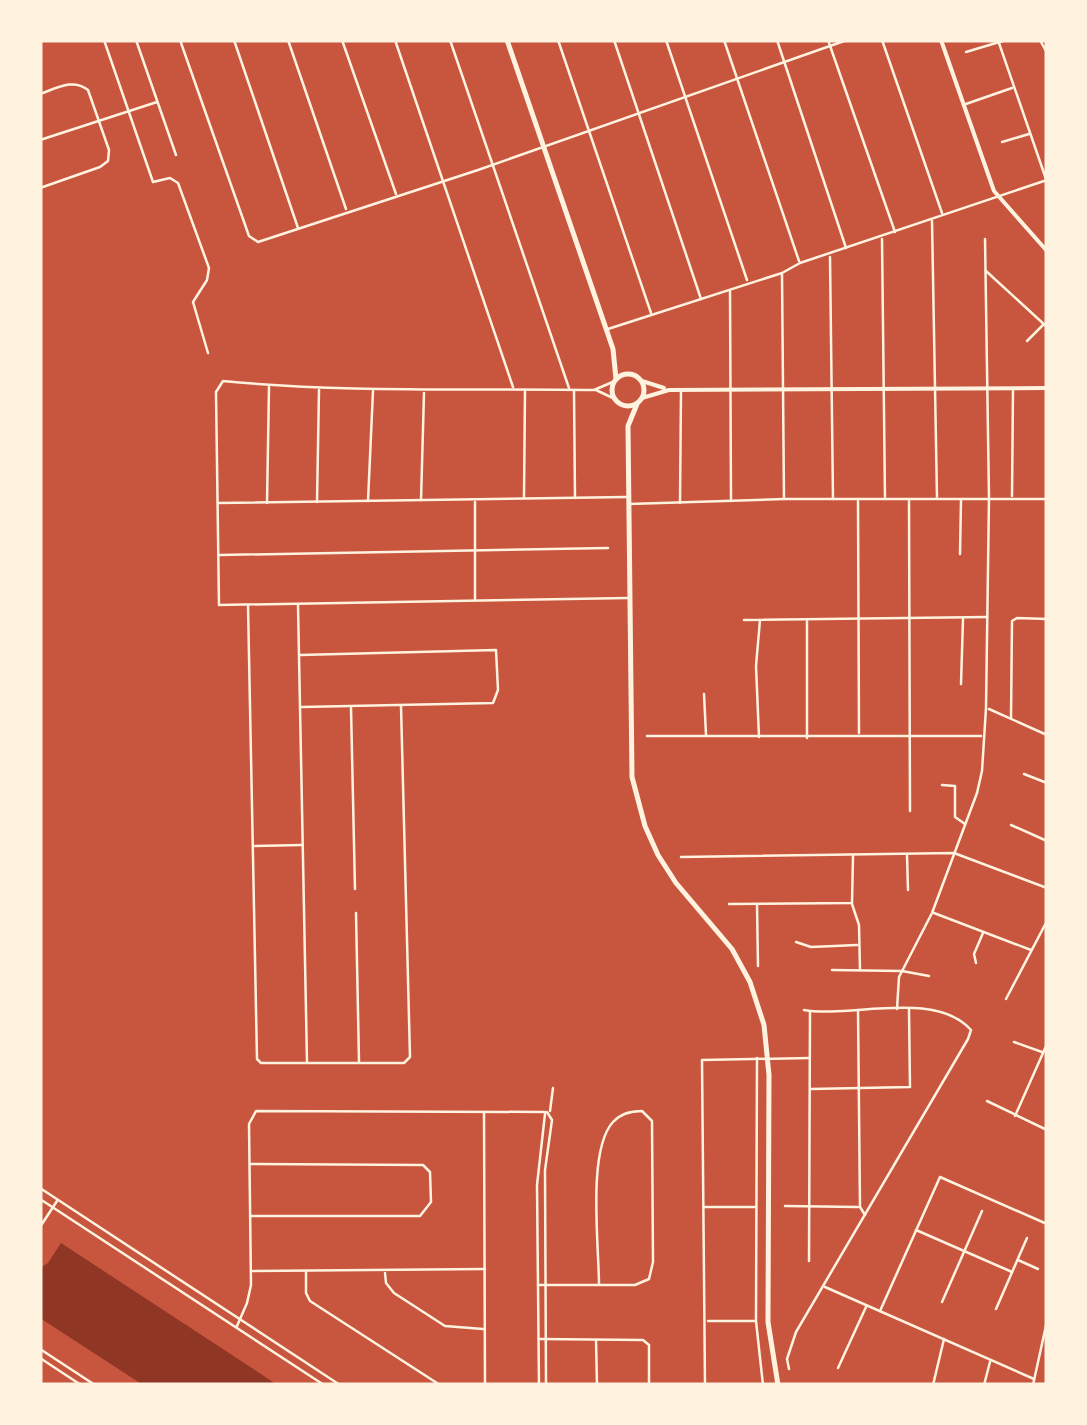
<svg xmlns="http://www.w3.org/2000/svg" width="1087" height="1425" viewBox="0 0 1087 1425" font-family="Quicksand,sans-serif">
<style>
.water{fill:#8f3625}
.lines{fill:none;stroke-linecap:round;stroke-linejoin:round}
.minor{stroke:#fff3e0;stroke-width:2.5}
.tertiary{stroke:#fff3e0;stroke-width:4}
.secondary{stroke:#fff3e0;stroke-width:5}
</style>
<rect width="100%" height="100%" fill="#c8553d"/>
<!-- water -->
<path class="water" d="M61,1243L273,1382L274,1385H143L40,1318V1268L48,1263Z"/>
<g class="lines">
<!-- minor -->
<g class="minor">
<path d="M104,40L153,182L170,178L178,183L209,268L207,280L193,302L208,353"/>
<path d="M136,40L176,155"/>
<path d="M180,40L249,236L258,242L478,170L847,40"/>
<path d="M234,40L298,228"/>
<path d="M288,40L346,209"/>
<path d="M342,40L396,194"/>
<path d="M395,40L513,387"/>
<path d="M450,40L569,388"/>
<path d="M558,40L651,313"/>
<path d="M614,40L701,299"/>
<path d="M666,40L747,280"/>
<path d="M724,40L799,261"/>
<path d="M777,40L846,248"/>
<path d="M828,40L895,232"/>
<path d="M882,40L942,213"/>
<path d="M1040,40L1047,53"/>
<path d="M999,43L1046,179"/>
<path d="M966,52L1006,40"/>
<path d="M40,94C57,88 73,78 88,90L109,150L108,161L100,167L40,188"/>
<path d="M963,105L1012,88"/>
<path d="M40,140L157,102"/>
<path d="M1002,142L1029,134"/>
<path d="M932,221L937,498"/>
<path d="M882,239L885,499"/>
<path d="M830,257L833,499"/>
<path d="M986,271L1047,327"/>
<path d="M782,274L784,499"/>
<path d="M730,291L731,501"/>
<path d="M608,329L782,273L800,263L1047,180"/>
<path d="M1027,341L1043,325"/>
<path d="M615,381L594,390C470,388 347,393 223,381L216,392L219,605L628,598"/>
<path d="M596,390L615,399"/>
<path d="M574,391L575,498"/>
<path d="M1012,496L1013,389"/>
<path d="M524,497L525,390"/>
<path d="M421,500L424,393"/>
<path d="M909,500L910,811"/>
<path d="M368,501L373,391"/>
<path d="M858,501L859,733"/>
<path d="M317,502L319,390"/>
<path d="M475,502V599"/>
<path d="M219,503L626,497"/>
<path d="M267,503L269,387"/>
<path d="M680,503L681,391"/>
<path d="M629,504L784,499H1047"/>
<path d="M960,554L961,500"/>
<path d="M220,555L608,548"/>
<path d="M248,605L257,1059L261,1063H404L410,1057L401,706"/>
<path d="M298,605L307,1062"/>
<path d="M744,620L987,617"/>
<path d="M807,621V738"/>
<path d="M300,655L496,650L498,690L493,703L302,707"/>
<path d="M961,684L963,619"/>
<path d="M704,694L706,735"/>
<path d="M351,708L355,889"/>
<path d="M989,709L1047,735"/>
<path d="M1011,718L1012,621L1017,618L1047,619"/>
<path d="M647,736H981"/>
<path d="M759,737L756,666L760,620"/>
<path d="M1024,774L1047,783"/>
<path d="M942,785L955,786V817L965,824"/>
<path d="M1011,825L1047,841"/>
<path d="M255,846L302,845"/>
<path d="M907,855L908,890"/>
<path d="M681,857L954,853L1047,888"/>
<path d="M729,904L852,903L853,856"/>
<path d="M757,904L758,966"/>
<path d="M852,904L859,925L860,970"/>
<path d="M356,913L359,1061"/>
<path d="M934,913L1031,950"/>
<path d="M796,942L811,947L857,945"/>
<path d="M976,963L974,954L983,933"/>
<path d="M832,970L902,971L929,976"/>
<path d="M1006,999L1047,921"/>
<path d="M897,1009L899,977L932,913L977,793L982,771L986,708L989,498L985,239"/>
<path d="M804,1010C850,1018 934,990 970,1029"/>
<path d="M858,1010L860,1207L865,1215"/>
<path d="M1014,1042L1042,1052"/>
<path d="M757,1058L756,1321L763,1385"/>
<path d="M811,1089L910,1087L909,1009"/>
<path d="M987,1101L1047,1130"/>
<path d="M550,1111L553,1088"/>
<path d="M484,1112L485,1385"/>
<path d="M1015,1116L1047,1044"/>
<path d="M40,1188L340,1385"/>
<path d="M40,1199L324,1385"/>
<path d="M785,1206L858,1207"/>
<path d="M704,1207H756"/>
<path d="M250,1216H420L431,1202L430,1172L423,1165L251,1164"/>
<path d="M40,1227L57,1201"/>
<path d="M916,1230L1012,1272"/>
<path d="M1018,1260L1038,1269"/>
<path d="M809,1261L810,1012"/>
<path d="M253,1271L485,1269"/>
<path d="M306,1272V1293L310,1301L440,1385"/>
<path d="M385,1273L386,1283L394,1293L445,1326L483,1329"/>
<path d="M538,1285H635L649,1279L653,1262L652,1121L642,1111C631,1111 621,1113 613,1122C587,1150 599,1246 599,1285"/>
<path d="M825,1287L1034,1379"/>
<path d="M942,1302L982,1211"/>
<path d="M996,1309L1027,1238"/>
<path d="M880,1311L940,1177L1047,1224"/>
<path d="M708,1321H755"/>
<path d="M237,1326L247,1303L251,1285L249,1124L256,1111L545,1112"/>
<path d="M539,1339L643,1340L649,1345V1385"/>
<path d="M596,1340L597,1385"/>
<path d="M40,1349L95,1385"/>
<path d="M40,1358L81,1385"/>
<path d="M838,1368L866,1307"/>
<path d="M789,1369L787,1359L796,1332L968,1039L971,1030"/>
<path d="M539,1385L537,1185L545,1114"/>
<path d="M546,1385L545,1170L552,1120L547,1112"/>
<path d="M705,1385L702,1060L809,1058"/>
<path d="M933,1385L944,1339"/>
<path d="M984,1385L990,1362"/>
<path d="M1033,1385L1047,1321"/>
</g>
<!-- tertiary -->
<g class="tertiary">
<path d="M941,40L994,191L1047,251"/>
<path d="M642,381L664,388"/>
<path d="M642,398L669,390L1047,388"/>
</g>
<!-- secondary -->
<g class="secondary">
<path d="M507,40L613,349L616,379"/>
<circle cx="628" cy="390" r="16"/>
<path d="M637,404L628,426L632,777L645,826L658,855L676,883L732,949L750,982L764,1025L769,1075L768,1322L778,1385"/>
</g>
</g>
<!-- border -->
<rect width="1087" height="1425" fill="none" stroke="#fff3e0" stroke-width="85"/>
</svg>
